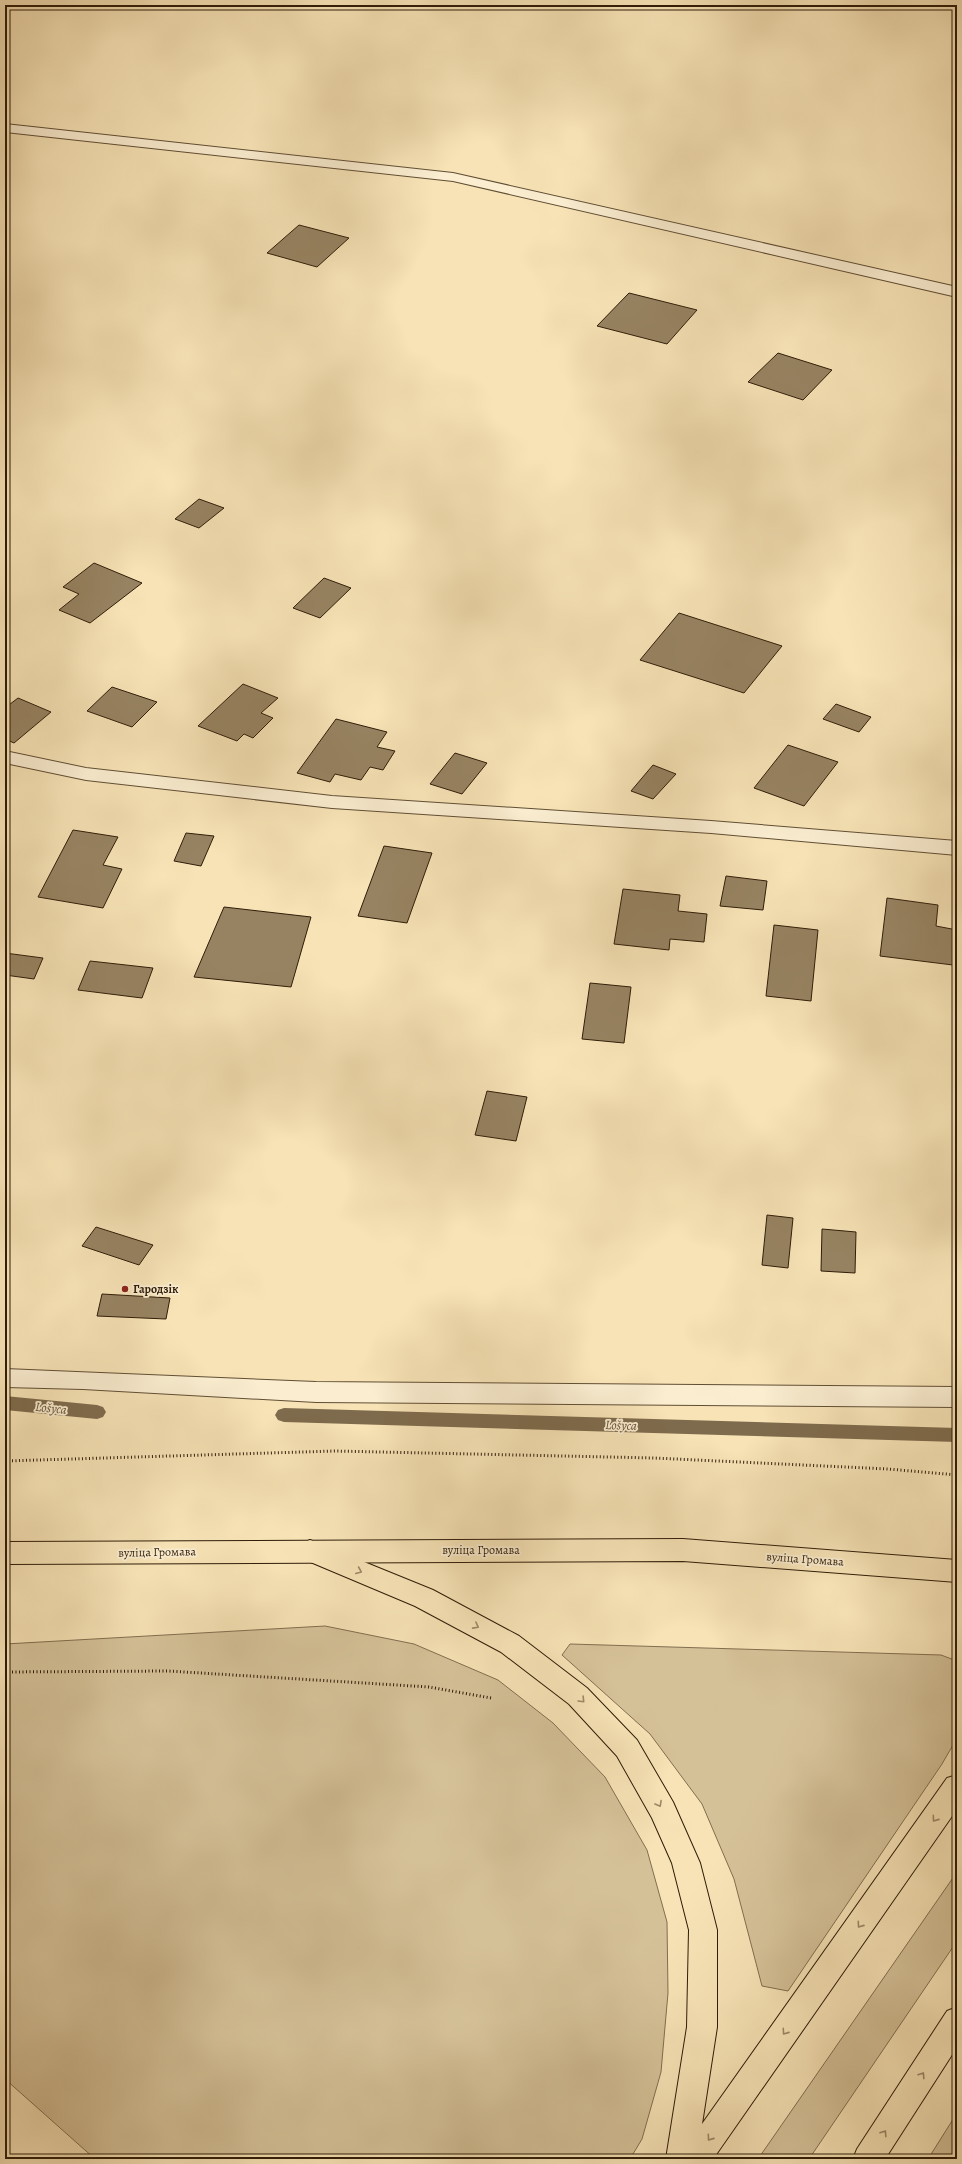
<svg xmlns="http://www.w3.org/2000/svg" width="962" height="2164" viewBox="0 0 962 2164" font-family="Alegreya,serif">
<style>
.green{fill:#d5c198;stroke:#826e50}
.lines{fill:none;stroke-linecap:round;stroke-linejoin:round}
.stream{fill:#7e6b4d;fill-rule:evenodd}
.building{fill:#978362;stroke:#2f1c08}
.minor-casing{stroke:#614e34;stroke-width:2}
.major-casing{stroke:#2f1c08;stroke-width:2}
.highway-casing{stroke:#2f1c08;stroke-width:2}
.path{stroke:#2f1c08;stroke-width:3;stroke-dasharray:1 2.5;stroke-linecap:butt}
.minor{fill:#faedd0;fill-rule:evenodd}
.major{fill:#f7e3b6;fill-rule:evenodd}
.highway{fill:#f7e3b6;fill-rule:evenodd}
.oneway{stroke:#9d8968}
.poi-dot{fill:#8f2418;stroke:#faedd0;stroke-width:1.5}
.labels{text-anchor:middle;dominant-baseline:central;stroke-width:3.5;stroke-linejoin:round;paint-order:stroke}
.poi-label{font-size:12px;font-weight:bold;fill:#2f1c08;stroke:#faedd0;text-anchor:start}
.street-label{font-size:12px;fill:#2f1c08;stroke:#faedd0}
.water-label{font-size:13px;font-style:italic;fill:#645036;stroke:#faedd0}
</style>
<rect width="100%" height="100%" fill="#f7e3b6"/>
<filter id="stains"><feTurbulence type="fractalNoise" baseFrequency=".005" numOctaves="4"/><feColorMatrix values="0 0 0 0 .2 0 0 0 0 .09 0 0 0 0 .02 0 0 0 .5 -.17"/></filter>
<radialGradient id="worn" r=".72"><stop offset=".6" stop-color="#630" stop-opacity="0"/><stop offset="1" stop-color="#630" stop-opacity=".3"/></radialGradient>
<!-- green -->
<g class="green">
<path d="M325,1626L414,1644L498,1680L553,1723L605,1777L647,1850L667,1922L668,1993L661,2072L642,2139L630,2159H95L5,2079V1644Z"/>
<path d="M570,1644L941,1655L957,1661V1738L942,1764L788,1991L762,1986L734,1879L702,1804L650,1734L562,1655Z"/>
<path d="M957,1872V1941L809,2159H758Z"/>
<path d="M957,2113V2159H928Z"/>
</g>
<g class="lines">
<!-- stream -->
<g class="stream">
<path d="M5,1396L97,1405L103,1407L106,1412L103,1417L97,1419L5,1410Z"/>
<path d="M284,1408L957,1428V1442L284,1422L278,1420L275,1415L278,1410Z"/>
</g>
</g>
<!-- building -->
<g class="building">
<path d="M299,225L349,238L317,267L267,253Z"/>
<path d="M629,293L697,310L667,344L597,326Z"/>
<path d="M778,353L832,370L803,400L748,382Z"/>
<path d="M199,499L224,508L199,528L175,519Z"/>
<path d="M94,563L142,583L90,623L59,610L79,594L63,587Z"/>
<path d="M324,578L351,588L320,618L293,608Z"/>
<path d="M679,613L782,646L744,693L640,660Z"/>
<path d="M243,684L278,698L261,713L273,718L253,738L244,734L237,741L198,726Z"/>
<path d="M112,687L157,702L132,727L87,711Z"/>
<path d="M18,698L51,712L14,743L5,739V708Z"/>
<path d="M836,704L871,717L859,732L823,719Z"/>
<path d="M336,719L387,732L377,747L395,751L383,770L370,767L361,780L335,774L330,782L297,773Z"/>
<path d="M788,745L838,762L804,806L754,788Z"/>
<path d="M455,753L487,763L462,794L430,784Z"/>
<path d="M653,765L676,774L653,799L631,791Z"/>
<path d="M73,830L118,837L103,865L122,869L103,908L38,897Z"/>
<path d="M186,833L214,836L201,866L174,861Z"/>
<path d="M384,846L432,853L407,923L358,916Z"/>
<path d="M726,876L767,881L763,910L720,906Z"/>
<path d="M623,889L680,895L678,911L707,914L704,942L670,939L669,950L614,944Z"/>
<path d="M887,898L938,905L936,926L957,930L953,965L880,956Z"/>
<path d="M224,907L311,917L291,987L194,977Z"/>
<path d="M774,925L818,930L811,1001L766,996Z"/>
<path d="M5,953L43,958L34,979L5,975Z"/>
<path d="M90,961L153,968L142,998L78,990Z"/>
<path d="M590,983L631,987L624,1043L582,1039Z"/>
<path d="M487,1091L527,1097L516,1141L475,1135Z"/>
<path d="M767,1215L793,1218L788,1268L762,1265Z"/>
<path d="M96,1227L153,1245L139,1265L82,1246Z"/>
<path d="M822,1229L856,1232L855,1273L821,1271Z"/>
<path d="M102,1294L170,1298L166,1319L97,1316Z"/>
</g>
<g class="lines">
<!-- minor casing -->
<g class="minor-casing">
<g id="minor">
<path d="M5,124L453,173L957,287V297L453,181L5,132Z"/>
<path d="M5,751L86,768L332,796L711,821L957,841V855L711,833L332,808L86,780L5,763Z"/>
<path d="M5,1369L316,1382L957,1387V1407L316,1402L83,1389L5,1387Z"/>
</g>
</g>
<!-- major casing -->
<g class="major-casing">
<path id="major" d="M683,1539L957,1560V1582L683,1561L5,1564V1542Z"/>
</g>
<!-- highway casing -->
<g class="highway-casing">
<g id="highway">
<path d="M310,1540L433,1590L519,1636L587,1688L637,1740L673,1802L700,1863L717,1930V2027L702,2124L947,1778L957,1775V1809L713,2159H666L687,2027L689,1930L672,1863L652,1818L617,1756L569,1704L501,1652L415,1606L301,1558L297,1551L301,1544Z"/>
<path d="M957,2007V2047L885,2159H853L857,2149L947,2011Z"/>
</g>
</g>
<!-- path -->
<g class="path">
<path d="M5,1461L335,1451L654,1458L888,1469L957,1475"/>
<path d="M5,1672L168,1671L429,1687L491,1698"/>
</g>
<!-- minor -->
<use href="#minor" class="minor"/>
<!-- major -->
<use href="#major" class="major"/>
<!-- highway -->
<use href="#highway" class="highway"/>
</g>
<!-- one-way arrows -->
<defs><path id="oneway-chevron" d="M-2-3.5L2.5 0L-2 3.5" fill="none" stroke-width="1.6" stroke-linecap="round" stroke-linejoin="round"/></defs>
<g class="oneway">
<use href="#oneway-chevron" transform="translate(359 1571) rotate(23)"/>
<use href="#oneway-chevron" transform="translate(476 1626) rotate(28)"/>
<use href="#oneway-chevron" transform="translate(582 1700) rotate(46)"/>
<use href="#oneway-chevron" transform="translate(659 1804) rotate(61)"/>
<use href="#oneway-chevron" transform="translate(935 1819) rotate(125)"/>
<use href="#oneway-chevron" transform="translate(860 1925) rotate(125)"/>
<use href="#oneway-chevron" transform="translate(785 2032) rotate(125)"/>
<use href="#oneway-chevron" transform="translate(922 2075) rotate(-57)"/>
<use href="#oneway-chevron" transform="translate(884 2133) rotate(-57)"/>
<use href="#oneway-chevron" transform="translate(710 2138) rotate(125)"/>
</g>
<!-- markers -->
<circle class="poi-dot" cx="125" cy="1289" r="4"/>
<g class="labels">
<!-- poi labels -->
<g class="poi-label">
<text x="133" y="1289">Гародзік</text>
</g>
<!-- street labels -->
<g class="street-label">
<text x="481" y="1550">вуліца Громава</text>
<text transform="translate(157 1552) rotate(-1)">вуліца Громава</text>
<text transform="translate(805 1559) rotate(4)">вуліца Громава</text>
</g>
<!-- water labels -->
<g class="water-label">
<text transform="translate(51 1408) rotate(6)">Lošyca</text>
<text transform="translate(621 1425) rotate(2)">Lošyca</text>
</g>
</g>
<!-- margin -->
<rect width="962" height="2164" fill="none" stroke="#f7e3b6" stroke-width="20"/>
<rect x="6" y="6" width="950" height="2152" fill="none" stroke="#2f1c08" stroke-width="2"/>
<rect x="10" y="10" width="942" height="2144" fill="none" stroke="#2f1c08"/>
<rect width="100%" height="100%" filter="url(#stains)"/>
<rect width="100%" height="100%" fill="url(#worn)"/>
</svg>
